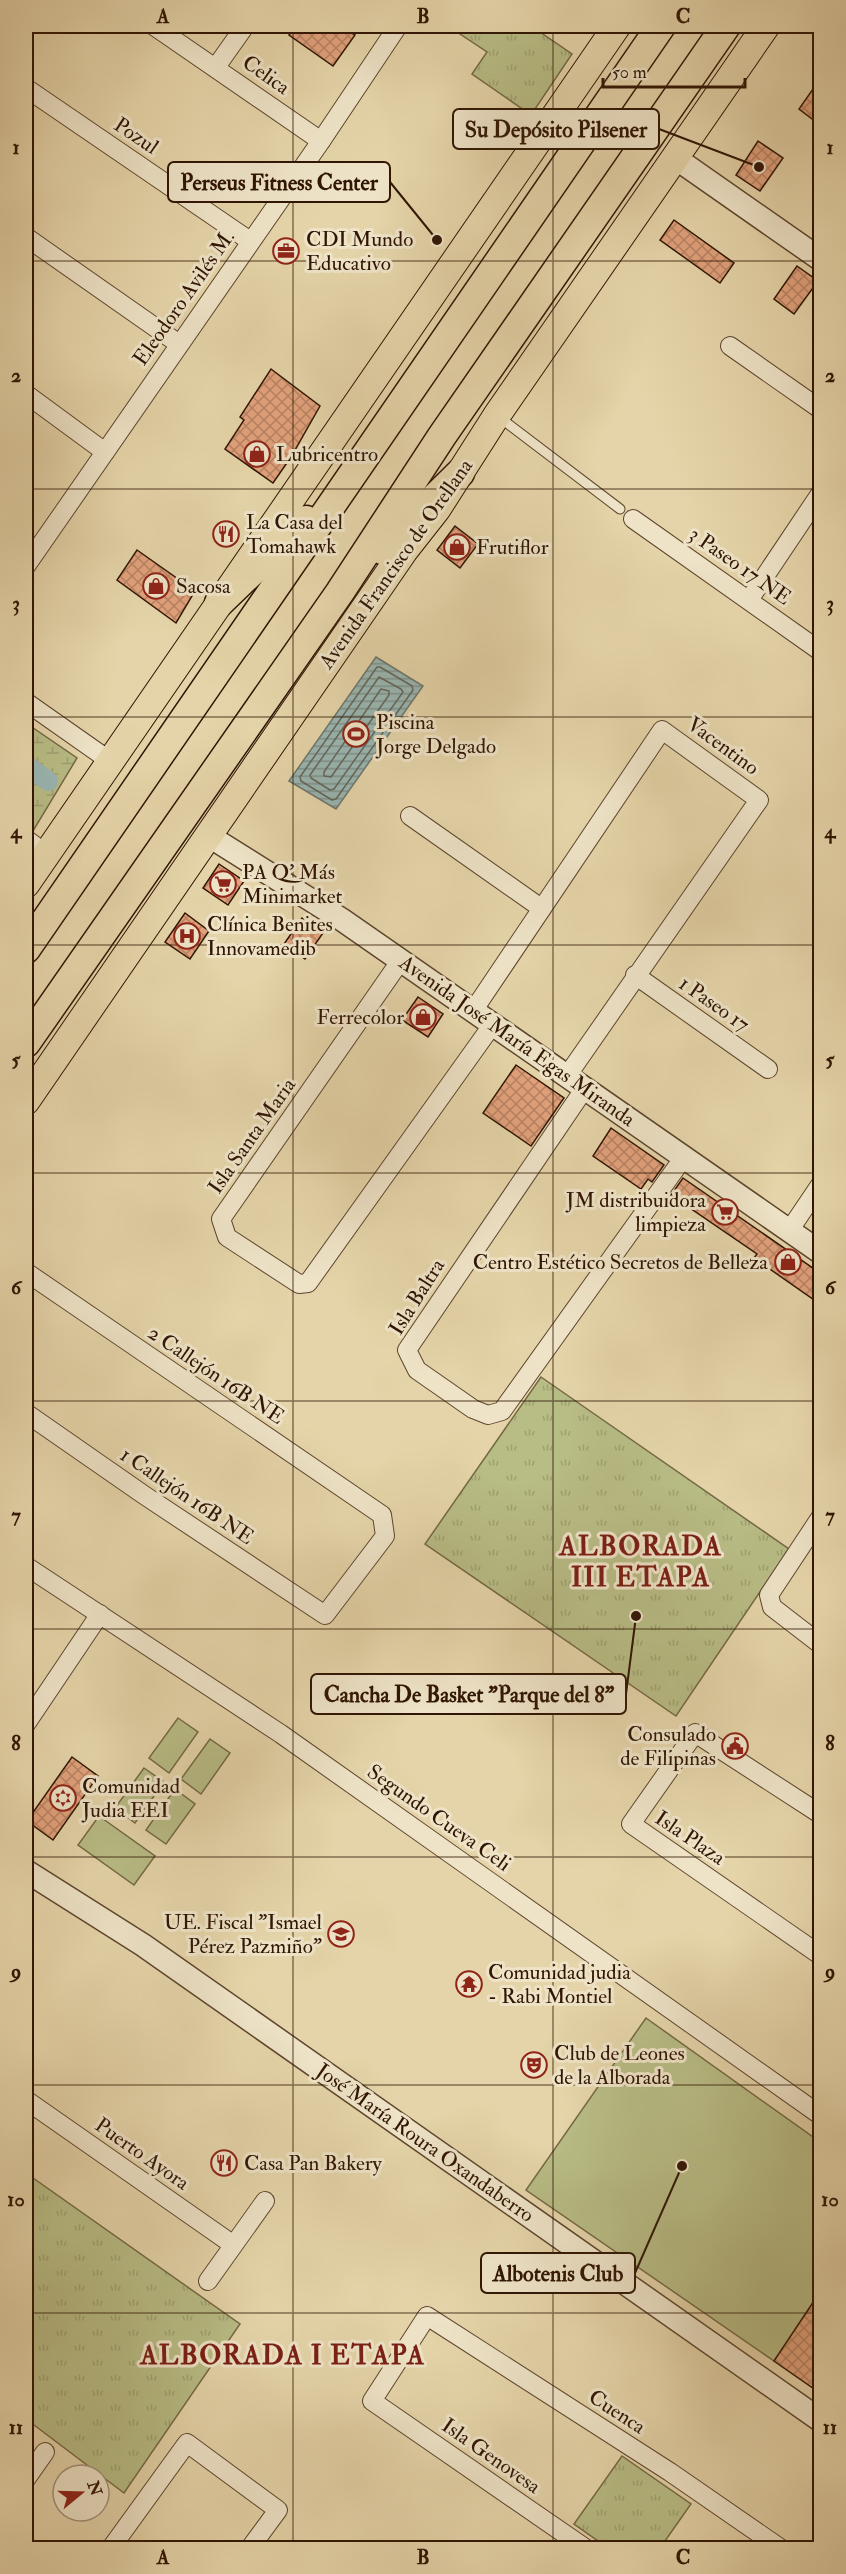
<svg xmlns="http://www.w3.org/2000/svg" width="846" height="2574" viewBox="0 0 846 2574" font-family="'IM FELL Double Pica',serif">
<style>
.grass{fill:url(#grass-tufts);stroke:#746844;stroke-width:1.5}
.wetland{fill:url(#wetland-marsh);stroke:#746844;stroke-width:1.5}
.pitch{fill:#b8bc85;stroke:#746844;stroke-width:1.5}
.water{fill:url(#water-rules);stroke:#6f766c;stroke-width:1.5}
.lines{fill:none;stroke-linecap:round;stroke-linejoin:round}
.shore{stroke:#64665b;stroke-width:1.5}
.canal{stroke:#99b6b2;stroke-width:20}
.building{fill:url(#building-cross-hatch);stroke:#301504;stroke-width:1.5}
.service-casing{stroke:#5d452d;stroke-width:11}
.minor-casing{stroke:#5d452d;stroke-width:20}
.tertiary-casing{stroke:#5d452d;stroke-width:25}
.primary-casing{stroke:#301504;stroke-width:29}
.trunk-casing{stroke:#301504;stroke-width:31}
.service{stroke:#eee3c7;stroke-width:9}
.minor{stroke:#eee3c7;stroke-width:18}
.tertiary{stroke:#eee3c7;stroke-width:22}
.primary{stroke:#e5d4a9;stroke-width:27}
.trunk{stroke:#e5d4a9;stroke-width:28}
.grid{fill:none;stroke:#301504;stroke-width:1.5;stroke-opacity:0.55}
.labels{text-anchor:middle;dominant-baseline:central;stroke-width:6;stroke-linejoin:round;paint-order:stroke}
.street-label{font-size:21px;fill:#301504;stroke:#eee3c7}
.poi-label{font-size:21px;fill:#301504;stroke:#eee3c7;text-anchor:start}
.district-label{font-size:27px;font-weight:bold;letter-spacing:1.5px;fill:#7a1f14;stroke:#eee3c7}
.leader{fill:none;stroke:#301504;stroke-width:2}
.callout-dot{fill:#301504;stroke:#eee3c7;stroke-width:2}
.callout{fill:#eee3c7;stroke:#301504;stroke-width:2}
.callout-label{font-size:22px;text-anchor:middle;font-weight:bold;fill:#301504}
.neatline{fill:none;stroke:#301504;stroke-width:2}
.grid-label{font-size:20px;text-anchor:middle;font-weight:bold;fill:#301504}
</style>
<defs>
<pattern id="grass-tufts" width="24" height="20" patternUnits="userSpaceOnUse" patternTransform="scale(1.5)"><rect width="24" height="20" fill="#b8bc85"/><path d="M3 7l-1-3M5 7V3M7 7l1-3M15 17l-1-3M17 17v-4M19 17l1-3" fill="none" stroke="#9ea171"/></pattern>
<pattern id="wetland-marsh" width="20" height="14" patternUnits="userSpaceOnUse" patternTransform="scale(1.5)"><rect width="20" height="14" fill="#b8bc85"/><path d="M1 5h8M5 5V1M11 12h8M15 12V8" fill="none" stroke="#9ea171"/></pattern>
<pattern id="water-rules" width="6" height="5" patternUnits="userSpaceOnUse" patternTransform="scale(1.5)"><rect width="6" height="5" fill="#99b6b2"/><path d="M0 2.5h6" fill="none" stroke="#7d938f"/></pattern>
<pattern id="building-cross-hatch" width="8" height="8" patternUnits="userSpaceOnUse" patternTransform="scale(1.5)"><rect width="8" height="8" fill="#e1a17b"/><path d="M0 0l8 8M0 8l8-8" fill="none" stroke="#b78263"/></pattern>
</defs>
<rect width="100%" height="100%" fill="#e5d4a9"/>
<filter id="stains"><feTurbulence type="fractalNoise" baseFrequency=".00333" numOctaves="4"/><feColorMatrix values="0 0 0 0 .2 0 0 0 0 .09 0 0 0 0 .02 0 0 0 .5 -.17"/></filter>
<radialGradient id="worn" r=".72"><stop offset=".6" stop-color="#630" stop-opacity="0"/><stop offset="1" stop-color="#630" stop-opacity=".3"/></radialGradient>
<!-- grass -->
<g class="grass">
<path d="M448,26H531L572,54L531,115L472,74L487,52Z"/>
<path d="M541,1377L789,1549L676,1716L425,1544Z"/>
<path d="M26,2173L240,2324L124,2493L26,2419Z"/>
<path d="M622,2456L691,2504L660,2548H608L574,2524Z"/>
</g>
<!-- wetland -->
<path class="wetland" d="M26,723L77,758L30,836L26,833Z"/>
<!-- pitch -->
<g class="pitch">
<path d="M178,1718L198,1732L169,1773L149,1758Z"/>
<path d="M210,1739L230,1753L201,1794L181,1779Z"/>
<path d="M144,1768L164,1782L135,1823L115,1808Z"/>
<path d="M175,1789L195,1804L166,1844L146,1830Z"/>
<path d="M99,1816L155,1856L134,1885L78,1845Z"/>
<path d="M646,2018L820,2142V2292L774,2361L526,2190Z"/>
</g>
<!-- water -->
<path class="water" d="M376,657L423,686L336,809L289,781Z"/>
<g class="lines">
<!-- shore -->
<g class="shore">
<path d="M377,667H380L412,686L413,690L336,799L332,800L301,781L300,777Z"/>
<path d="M379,677L401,689L403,692L334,789L330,790L311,778L310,775Z"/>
<path d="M381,689L389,691V695L331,777L324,776V772Z"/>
</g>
<!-- canal -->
<path class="canal" d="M26,765L48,781"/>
</g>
<!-- building -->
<g class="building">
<path d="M295,26H341L355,35L333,66L289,35Z"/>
<path d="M820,79V125L799,109Z"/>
<path d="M758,141L783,158L760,191L736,175Z"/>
<path d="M674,220L734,263L720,283L660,240Z"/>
<path d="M797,266L818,281L794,314L774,299Z"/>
<path d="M271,369L320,406L291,457L273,483L225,449L244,420L240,417Z"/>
<path d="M455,526L478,544L460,568L437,550Z"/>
<path d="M137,550L195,591L176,623L117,580Z"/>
<path d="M219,864L244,881L228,905L203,888Z"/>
<path d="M185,913L209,931L190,959L165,942Z"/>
<path d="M302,918L323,933L305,959L284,944Z"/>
<path d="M418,997L443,1014L428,1037L402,1020Z"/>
<path d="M516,1065L564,1098L531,1146L483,1113Z"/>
<path d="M611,1128L664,1165L652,1182L648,1179L641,1189L593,1156Z"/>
<path d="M683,1178L820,1273V1304L754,1258L757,1254L671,1195Z"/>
<path d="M72,1757L98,1776L53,1840L27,1821Z"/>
<path d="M820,2292V2393L774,2361Z"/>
</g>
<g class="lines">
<!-- service casing -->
<g class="service-casing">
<path id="service" d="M499,417L620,509"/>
</g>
<!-- minor casing -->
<g class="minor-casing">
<g id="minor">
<path d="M154,26L321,141"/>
<path d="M216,67L245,26"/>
<path d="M26,88L250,241"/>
<path d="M26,237L179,344"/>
<path d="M730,346L820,409"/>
<path d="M26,394L105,452"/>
<path d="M633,519L820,651"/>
<path d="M26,566L321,141L398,26"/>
<path d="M749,600L820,494"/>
<path d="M26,702L110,761"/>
<path d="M410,816L541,908"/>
<path d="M26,839L46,854"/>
<path d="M401,960L221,1219L227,1237L299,1284L308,1283L493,1024"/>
<path d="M635,975L768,1069"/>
<path d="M473,1011L662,730L759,800L567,1076"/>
<path d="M585,1088L407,1350L417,1370L473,1409L488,1415L502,1411L684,1157"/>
<path d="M789,1231L820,1185"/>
<path d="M26,1272L382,1515L385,1536L325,1615L144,1495L26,1413"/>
<path d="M820,1518L769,1595L772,1607L820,1644"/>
<path d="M26,1566L281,1734L820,2115"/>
<path d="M26,1724L100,1614"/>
<path d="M820,1814L695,1733L631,1824L820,1955"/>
<path d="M26,2100L232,2244"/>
<path d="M208,2281L265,2201"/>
<path d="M26,2479L45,2452"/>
<path d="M111,2548L187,2443L278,2510L250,2548"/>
<path d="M585,2548L372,2401L427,2316L670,2472L780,2548"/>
</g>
</g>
<!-- tertiary casing -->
<g class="tertiary-casing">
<g id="tertiary">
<path d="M674,157L820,259"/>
<path d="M209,836L341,919L820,1252"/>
<path d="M26,1871L143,1945L820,2420"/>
</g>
</g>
<!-- primary casing -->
<g class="primary-casing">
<g id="primary">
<path d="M26,884L617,26"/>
<path d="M26,1101L404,551L437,509L497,415L766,26"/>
</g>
</g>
<!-- trunk casing -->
<g class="trunk-casing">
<g id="trunk">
<path d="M382,550L460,473"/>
<path d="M219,603L306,520"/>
<path d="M26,949L661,26"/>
<path d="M26,1043L340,592L442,436L726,26"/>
</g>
</g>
<!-- service -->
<use href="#service" class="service"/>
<!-- minor -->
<use href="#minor" class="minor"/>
<!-- tertiary -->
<use href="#tertiary" class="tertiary"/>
<!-- primary -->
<use href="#primary" class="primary"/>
<!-- trunk -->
<use href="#trunk" class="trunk"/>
</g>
<!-- grid -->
<path class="grid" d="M293,26V2548M553,26V2548M26,261H820M26,489H820M26,717H820M26,945H820M26,1173H820M26,1401H820M26,1629H820M26,1857H820M26,2085H820M26,2313H820"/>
<!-- icons -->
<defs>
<g id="office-ring" transform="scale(1.35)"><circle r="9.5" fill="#eee3c7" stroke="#8f2418" stroke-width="1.5"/><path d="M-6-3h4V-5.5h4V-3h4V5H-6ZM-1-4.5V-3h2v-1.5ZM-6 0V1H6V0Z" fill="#8f2418"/></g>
<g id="shop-ring" transform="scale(1.35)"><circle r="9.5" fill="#eee3c7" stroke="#8f2418" stroke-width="1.5"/><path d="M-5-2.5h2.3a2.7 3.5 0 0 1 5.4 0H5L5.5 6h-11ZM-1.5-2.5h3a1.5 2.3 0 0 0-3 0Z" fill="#8f2418"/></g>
<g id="restaurant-ring" transform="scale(1.35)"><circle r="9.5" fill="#eee3c7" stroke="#8f2418" stroke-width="1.5"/><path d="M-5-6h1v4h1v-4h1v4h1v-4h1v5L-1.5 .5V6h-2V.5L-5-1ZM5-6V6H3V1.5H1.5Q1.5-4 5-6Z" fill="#8f2418"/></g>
<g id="stadium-ring" transform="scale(1.35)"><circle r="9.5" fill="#eee3c7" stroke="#8f2418" stroke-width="1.5"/><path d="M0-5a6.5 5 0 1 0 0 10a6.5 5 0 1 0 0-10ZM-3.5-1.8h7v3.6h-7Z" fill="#8f2418"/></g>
<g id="supermarket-ring" transform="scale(1.35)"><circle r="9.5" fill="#eee3c7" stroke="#8f2418" stroke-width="1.5"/><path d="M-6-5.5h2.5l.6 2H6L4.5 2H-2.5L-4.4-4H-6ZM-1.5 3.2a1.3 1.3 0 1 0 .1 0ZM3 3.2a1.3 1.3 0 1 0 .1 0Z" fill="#8f2418"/></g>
<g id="hospital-ring" transform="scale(1.35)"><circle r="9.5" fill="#eee3c7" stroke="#8f2418" stroke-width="1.5"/><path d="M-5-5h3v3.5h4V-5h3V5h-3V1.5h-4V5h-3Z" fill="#8f2418"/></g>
<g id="civic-ring" transform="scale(1.35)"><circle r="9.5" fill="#eee3c7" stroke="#8f2418" stroke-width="1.5"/><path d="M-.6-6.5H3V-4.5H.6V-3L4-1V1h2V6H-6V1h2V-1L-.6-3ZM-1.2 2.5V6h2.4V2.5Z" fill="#8f2418"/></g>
<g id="synagogue-ring" transform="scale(1.35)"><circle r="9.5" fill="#eee3c7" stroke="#8f2418" stroke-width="1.5"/><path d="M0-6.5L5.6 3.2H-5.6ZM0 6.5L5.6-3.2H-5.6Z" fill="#8f2418"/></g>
<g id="school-ring" transform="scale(1.35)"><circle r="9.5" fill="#eee3c7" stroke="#8f2418" stroke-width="1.5"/><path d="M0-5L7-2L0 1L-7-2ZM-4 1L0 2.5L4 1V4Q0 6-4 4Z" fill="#8f2418"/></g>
<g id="temple-ring" transform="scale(1.35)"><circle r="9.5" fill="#eee3c7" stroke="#8f2418" stroke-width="1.5"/><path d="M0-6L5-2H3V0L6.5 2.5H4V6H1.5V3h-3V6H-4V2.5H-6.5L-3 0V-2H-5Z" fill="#8f2418"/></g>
<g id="theatre-ring" transform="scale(1.35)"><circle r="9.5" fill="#eee3c7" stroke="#8f2418" stroke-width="1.5"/><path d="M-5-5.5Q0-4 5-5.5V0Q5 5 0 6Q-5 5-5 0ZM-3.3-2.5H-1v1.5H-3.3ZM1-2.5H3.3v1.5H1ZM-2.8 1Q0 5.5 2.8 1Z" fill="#8f2418"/></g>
</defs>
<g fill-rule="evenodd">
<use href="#office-ring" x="286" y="251"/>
<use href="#shop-ring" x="257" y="454"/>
<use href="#restaurant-ring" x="226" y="534"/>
<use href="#shop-ring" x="457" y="547"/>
<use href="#shop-ring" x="156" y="586"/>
<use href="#stadium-ring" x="356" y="734"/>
<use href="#supermarket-ring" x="223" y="884"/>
<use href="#hospital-ring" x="187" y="936"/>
<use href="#shop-ring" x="423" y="1017"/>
<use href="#supermarket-ring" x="725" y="1212"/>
<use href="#shop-ring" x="788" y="1262"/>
<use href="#civic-ring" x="735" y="1746"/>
<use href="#synagogue-ring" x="63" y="1798"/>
<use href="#school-ring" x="341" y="1934"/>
<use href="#temple-ring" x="469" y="1984"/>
<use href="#theatre-ring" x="534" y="2065"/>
<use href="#restaurant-ring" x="224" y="2163"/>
</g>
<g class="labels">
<!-- street labels -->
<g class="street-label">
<text transform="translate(266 75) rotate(35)">Celica</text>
<text transform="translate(136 136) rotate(34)">Pozul</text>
<text transform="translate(184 298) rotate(-55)">Eleodoro Avilés M.</text>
<text transform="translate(396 564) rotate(-55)">Avenida Francisco de Orellana</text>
<text transform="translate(740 566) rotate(35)">3 Paseo 17 NE</text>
<text transform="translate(723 746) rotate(36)">Vacentino</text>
<text transform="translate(714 1004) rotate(35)">1 Paseo 17</text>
<text transform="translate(517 1041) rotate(35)">Avenida José María Egas Miranda</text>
<text transform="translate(252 1136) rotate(-55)">Isla Santa Maria</text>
<text transform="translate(417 1297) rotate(-58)">Isla Baltra</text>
<text transform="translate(216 1375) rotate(34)">2 Callejón 16B NE</text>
<text transform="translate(187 1496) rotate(34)">1 Callejón 16B NE</text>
<text transform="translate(439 1818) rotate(35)">Segundo Cueva Celi</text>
<text transform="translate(690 1838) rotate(34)">Isla Plaza</text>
<text transform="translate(425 2143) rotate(35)">José María Roura Oxandaberro</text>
<text transform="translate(142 2154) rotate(35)">Puerto Ayora</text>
<text transform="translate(617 2412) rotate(33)">Cuenca</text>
<text transform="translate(491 2456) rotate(35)">Isla Genovesa</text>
</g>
<!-- poi labels -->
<g class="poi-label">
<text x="306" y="239">CDI Mundo<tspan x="306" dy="24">Educativo</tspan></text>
<text x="276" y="454">Lubricentro</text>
<text x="246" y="522">La Casa del<tspan x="246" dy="24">Tomahawk</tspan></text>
<text x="476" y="547">Frutiflor</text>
<text x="176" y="586">Sacosa</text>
<text x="376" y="722">Piscina<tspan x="376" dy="24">Jorge Delgado</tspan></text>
<text x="242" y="872">PA Q' Más<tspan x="242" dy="24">Minimarket</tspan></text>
<text x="207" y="924">Clínica Benites<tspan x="207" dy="24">Innovamedib</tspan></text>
<text x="404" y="1017" text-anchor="end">Ferrecolor</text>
<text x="706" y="1200" text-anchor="end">JM distribuidora<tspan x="706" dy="24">limpieza</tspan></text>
<text x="768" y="1262" text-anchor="end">Centro Estético Secretos de Belleza</text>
<text x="716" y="1734" text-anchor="end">Consulado<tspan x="716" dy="24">de Filipinas</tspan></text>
<text x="82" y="1786">Comunidad<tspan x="82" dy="24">Judia EEI</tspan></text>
<text x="322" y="1922" text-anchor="end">UE. Fiscal "Ismael<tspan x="322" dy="24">Pérez Pazmiño"</tspan></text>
<text x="488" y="1972">Comunidad judia<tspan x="488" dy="24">- Rabi Montiel</tspan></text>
<text x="554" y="2053">Club de Leones<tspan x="554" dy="24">de la Alborada</tspan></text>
<text x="244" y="2163">Casa Pan Bakery</text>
</g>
<!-- district labels -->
<g class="district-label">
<text x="641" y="1546">ALBORADA<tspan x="641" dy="31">III ETAPA</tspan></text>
<text x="283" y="2355">ALBORADA I ETAPA</text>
</g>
</g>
<!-- callouts -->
<path class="leader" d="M759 167L659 129M437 240L390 182M636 1616L626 1694M682 2166L635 2273"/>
<g class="callout-dot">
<circle cx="759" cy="167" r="6"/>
<circle cx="437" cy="240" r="6"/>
<circle cx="636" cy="1616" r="6"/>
<circle cx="682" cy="2166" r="6"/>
</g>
<g class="callout">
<rect x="453" y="109" width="206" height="40" rx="6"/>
<rect x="168" y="162" width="222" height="40" rx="6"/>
<rect x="311" y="1674" width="315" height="40" rx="6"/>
<rect x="481" y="2253" width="154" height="40" rx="6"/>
</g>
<g class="callout-label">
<text x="556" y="137">Su Depósito Pilsener</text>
<text x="279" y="190">Perseus Fitness Center</text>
<text x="469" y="1702">Cancha De Basket "Parque del 8"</text>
<text x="558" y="2281">Albotenis Club</text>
</g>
<!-- margin -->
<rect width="846" height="2574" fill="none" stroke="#e5d4a9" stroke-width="66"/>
<!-- north arrow -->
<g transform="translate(81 2493) rotate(71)"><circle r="28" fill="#eee3c7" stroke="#a29179" stroke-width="1.5"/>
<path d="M0-4.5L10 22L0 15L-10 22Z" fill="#8f2418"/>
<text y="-9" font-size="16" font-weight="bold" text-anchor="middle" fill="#301504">N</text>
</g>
<!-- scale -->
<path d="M603 78v9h142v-9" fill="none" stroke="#301504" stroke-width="3"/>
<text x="612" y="78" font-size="18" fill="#301504" stroke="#eee3c7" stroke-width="4.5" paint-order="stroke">50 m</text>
<rect x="33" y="33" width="780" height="2508" class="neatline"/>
<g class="grid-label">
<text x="163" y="23">A</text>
<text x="423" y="23">B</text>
<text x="683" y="23">C</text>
<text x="16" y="154">1</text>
<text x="830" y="154">1</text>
<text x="16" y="382">2</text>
<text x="830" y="382">2</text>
<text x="16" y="610">3</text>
<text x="830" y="610">3</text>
<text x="16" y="838">4</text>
<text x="830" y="838">4</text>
<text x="16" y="1066">5</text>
<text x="830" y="1066">5</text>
<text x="16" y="1294">6</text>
<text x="830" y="1294">6</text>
<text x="16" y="1522">7</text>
<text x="830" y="1522">7</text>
<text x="16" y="1750">8</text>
<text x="830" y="1750">8</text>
<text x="16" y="1978">9</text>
<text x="830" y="1978">9</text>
<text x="16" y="2206">10</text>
<text x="830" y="2206">10</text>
<text x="16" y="2434">11</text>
<text x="830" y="2434">11</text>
<text x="163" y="2564">A</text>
<text x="423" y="2564">B</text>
<text x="683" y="2564">C</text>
</g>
<rect width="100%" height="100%" filter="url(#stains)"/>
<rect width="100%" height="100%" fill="url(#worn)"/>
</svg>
